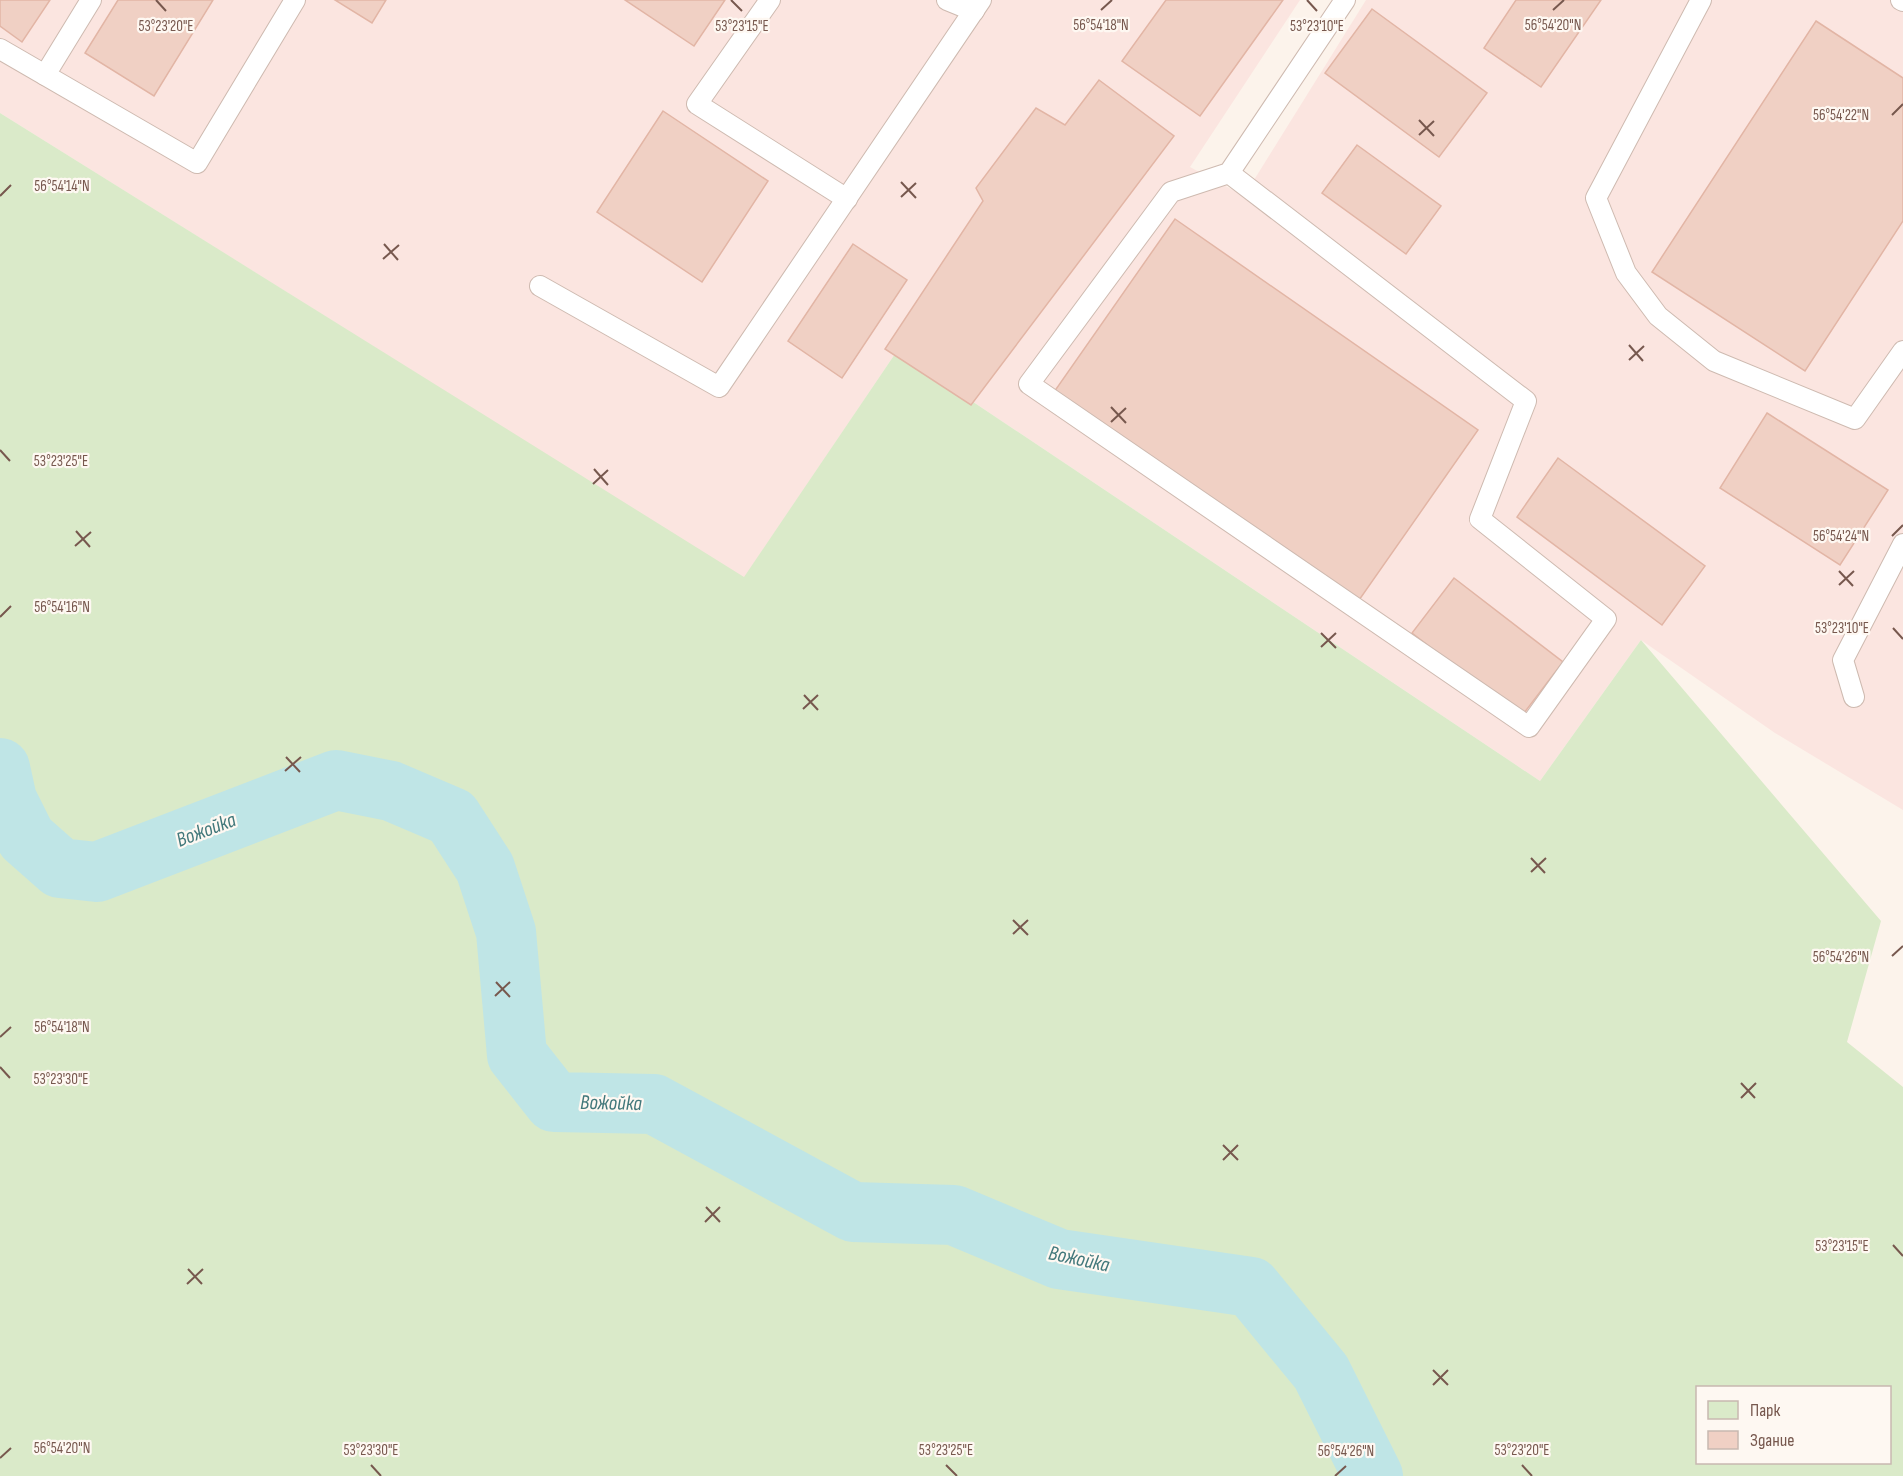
<svg xmlns="http://www.w3.org/2000/svg" width="1903" height="1476" viewBox="0 0 1903 1476" font-family="'Sofia Sans Condensed',sans-serif">
<style>
.commercial{fill:#fbe5e0}
.green{fill:#daeac9;fill-rule:evenodd}
.lines{fill:none;stroke-linecap:round;stroke-linejoin:round}
.river{stroke:#bfe5e6;stroke-width:60}
.building{fill:#f0d0c4;stroke:#e2b5a5;stroke-width:1.5}
.service-casing{stroke:#cebab0;stroke-width:22}
.service{stroke:#fff;stroke-width:20}
.ticks{fill:none;stroke:#77584e;stroke-width:2}
.labels{text-anchor:middle;dominant-baseline:central;stroke-width:4.5;stroke-linejoin:round;paint-order:stroke}
.water-label{font-size:21px;font-style:italic;fill:#42787b;stroke:#fef8f2}
.ticks-label{font-size:15px;text-anchor:middle;fill:#77584e;stroke:#fef8f2;stroke-width:4.5;stroke-linejoin:round;paint-order:stroke}
</style>
<rect width="100%" height="100%" fill="#fcf3eb"/>
<!-- commercial -->
<path class="commercial" d="M0,0H1300L1190,167L1244,196L1366,0H1903V810L1775,733L1641,640L1540,781L897,351L744,578L0,113Z"/>
<!-- green -->
<path class="green" d="M0,113L744,577L897,351L1540,781L1641,640L1881,921L1847,1042L1903,1087V1476H0ZM1698,1388H1890V1462H1698Z"/>
<g class="lines">
<!-- river -->
<path class="river" d="M0,768L7,800L26,838L60,868L97,872L336,780L391,791L452,817L485,868L506,932L517,1055L554,1102L654,1104L853,1212L954,1215L1059,1259L1251,1287L1321,1372L1373,1476"/>
</g>
<!-- building -->
<g class="building">
<path d="M0,0H50L22,42L0,26Z"/>
<path d="M118,0H213L154,96L85,53Z"/>
<path d="M335,0H386L372,23Z"/>
<path d="M625,0H725L694,46Z"/>
<path d="M1166,0H1283L1200,116L1122,61Z"/>
<path d="M1516,0H1601L1541,87L1484,48Z"/>
<path d="M1372,9L1487,93L1439,157L1325,73Z"/>
<path d="M1816,21L1903,78V221L1805,371L1652,272Z"/>
<path d="M1099,80L1174,136L971,405L885,349L983,201L976,188L1036,108L1065,125Z"/>
<path d="M663,111L768,181L702,282L597,212Z"/>
<path d="M1357,145L1441,206L1406,254L1322,193Z"/>
<path d="M1175,219L1478,430L1357,603L1054,392Z"/>
<path d="M853,244L907,280L842,378L788,341Z"/>
<path d="M1767,413L1888,490L1840,565L1720,488Z"/>
<path d="M1558,458L1705,566L1662,625L1517,517Z"/>
<path d="M1454,578L1563,662L1521,717L1412,633Z"/>
</g>
<g class="lines">
<!-- service casing -->
<g class="service-casing">
<g id="service">
<path d="M770,0L697,104L847,199"/>
<path d="M947,0L974,11"/>
<path d="M1701,0L1596,198L1626,273L1658,316L1714,361L1855,419L1903,351"/>
<path d="M1901,0L1903,1"/>
<path d="M0,49L197,163L295,0"/>
<path d="M45,75L91,0"/>
<path d="M1229,173L1526,401L1480,519L1606,619L1529,727L1029,384L1171,192L1229,173L1345,0"/>
<path d="M540,286L719,387L981,0"/>
<path d="M1854,697L1843,660L1903,544"/>
</g>
</g>
<!-- service -->
<use href="#service" class="service"/>
</g>
<!-- ticks -->
<path class="ticks" d="M156,0L166,11M731,0L742,11M1307,0L1317,11M1101,10L1112,0M1553,10L1564,0M1892,115L1903,104M1419,120L1434,136M1419,135L1434,121M901,182L916,198M0,196L11,185M901,197L916,183M384,244L398,260M383,259L399,245M1629,345L1643,361M1629,360L1644,346M1111,407L1126,423M1111,422L1126,408M0,450L10,461M594,469L608,485M593,484L608,470M76,531L90,547M1892,536L1903,525M75,546L91,532M1839,571L1853,586M1839,585L1854,571M0,617L11,606M1893,628L1903,639M1321,633L1336,648M1321,647L1336,633M804,695L818,710M803,709L818,695M286,757L300,772M285,771L301,757M1531,858L1545,873M1531,872L1546,858M1013,920L1028,935M1013,934L1028,920M1892,956L1903,946M496,982L510,997M495,996L510,982M0,1037L11,1027M0,1067L10,1078M1741,1083L1755,1098M1741,1098L1756,1083M1223,1145L1238,1160M1223,1160L1238,1145M706,1207L720,1222M705,1222L720,1207M1893,1245L1903,1256M188,1269L202,1284M187,1284L203,1269M1433,1370L1448,1385M1433,1385L1448,1370M0,1458L11,1448M371,1465L381,1476M946,1465L957,1476M1522,1465L1532,1476M1335,1476L1346,1466"/>
<g class="labels">
<!-- water labels -->
<g class="water-label">
<text transform="translate(206 830) rotate(-21)">Вожойка</text>
<text transform="translate(611 1103) rotate(1)">Вожойка</text>
<text transform="translate(1079 1259) rotate(12)">Вожойка</text>
</g>
</g>
<g class="ticks-label">
<text x="1101" y="30">56°54'18"N</text>
<text x="1553" y="30">56°54'20"N</text>
<text x="742" y="31">53°23'15"E</text>
<text x="1317" y="31">53°23'10"E</text>
<text x="166" y="31">53°23'20"E</text>
<text x="1841" y="120">56°54'22"N</text>
<text x="62" y="191">56°54'14"N</text>
<text x="61" y="466">53°23'25"E</text>
<text x="1841" y="541">56°54'24"N</text>
<text x="62" y="612">56°54'16"N</text>
<text x="1842" y="633">53°23'10"E</text>
<text x="1841" y="962">56°54'26"N</text>
<text x="62" y="1032">56°54'18"N</text>
<text x="61" y="1084">53°23'30"E</text>
<text x="1842" y="1251">53°23'15"E</text>
<text x="62" y="1453">56°54'20"N</text>
<text x="371" y="1455">53°23'30"E</text>
<text x="946" y="1455">53°23'25"E</text>
<text x="1522" y="1455">53°23'20"E</text>
<text x="1346" y="1456">56°54'26"N</text>
</g>
<!-- legend -->
<rect x="1696" y="1386" width="195" height="78" fill="#fef8f2" stroke="#c8b8b0" stroke-width="1.5"/>
<rect x="1708" y="1401" width="30" height="18" fill="#daeac9" stroke="#c8b8b0" stroke-width="1.5"/>
<text x="1750" y="1416" font-size="18" fill="#77584e">Парк</text>
<rect x="1708" y="1431" width="30" height="18" fill="#f0d0c4" stroke="#c8b8b0" stroke-width="1.5"/>
<text x="1750" y="1446" font-size="18" fill="#77584e">Здание</text>
</svg>
